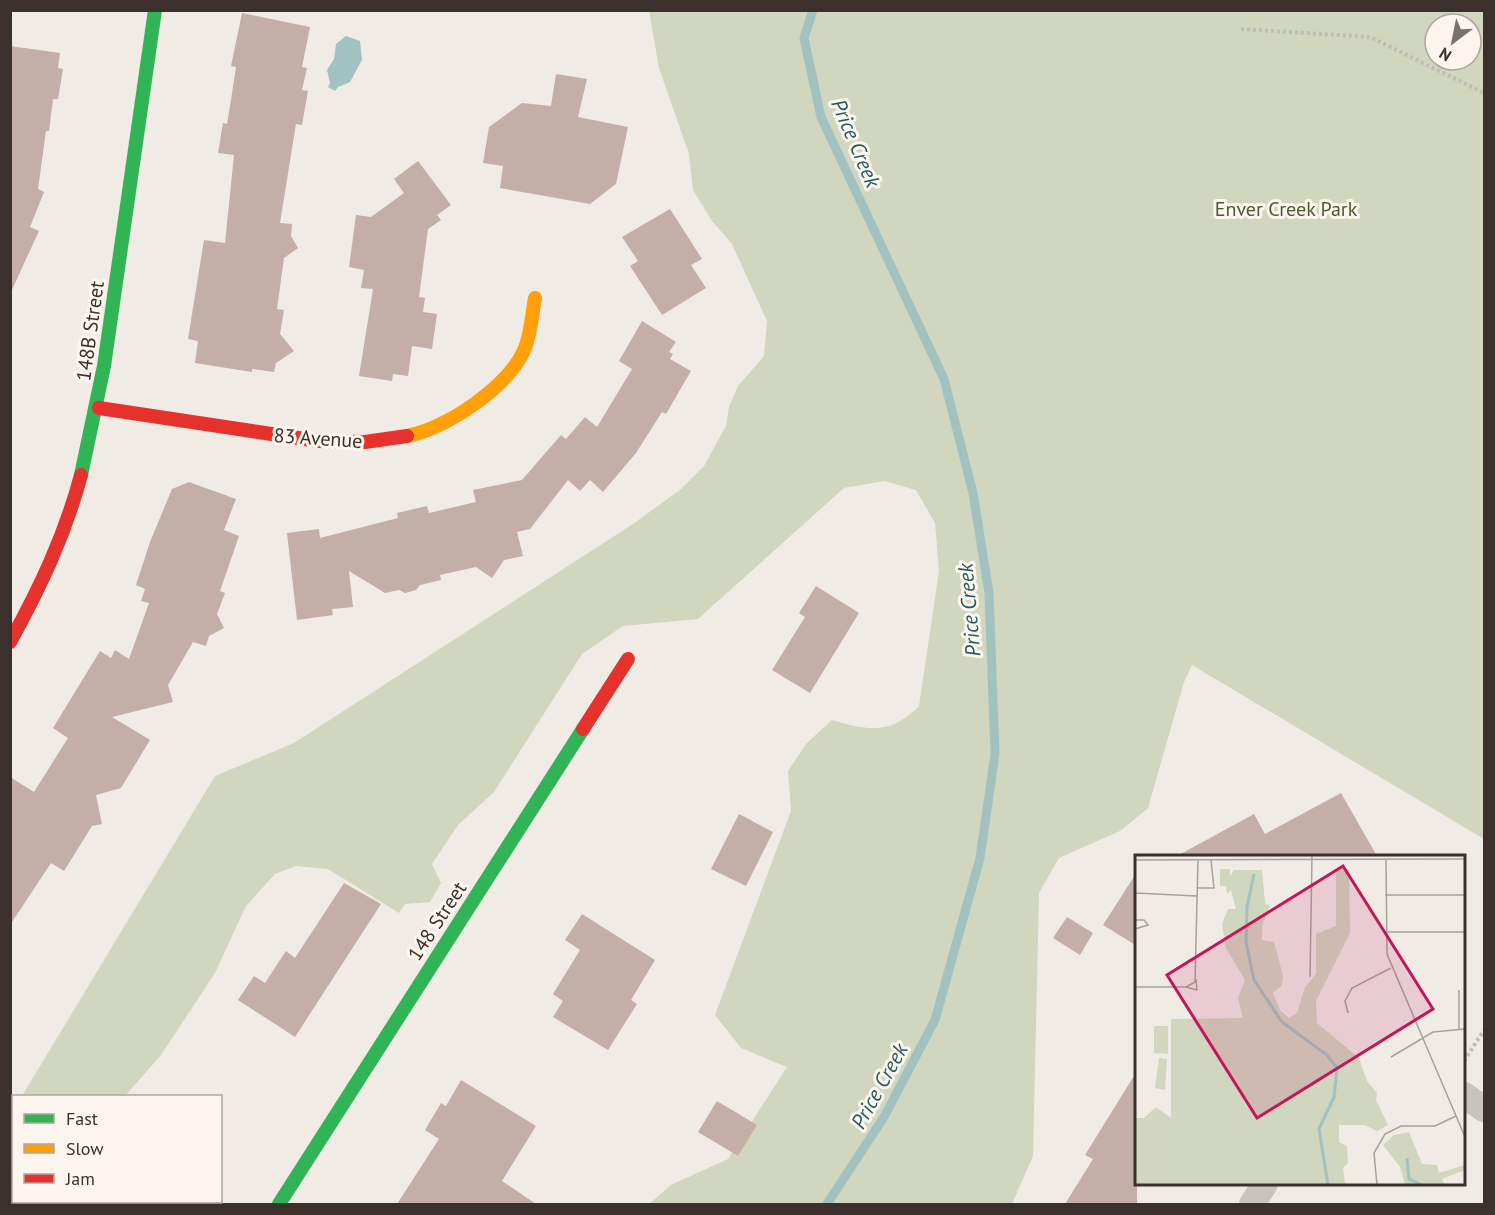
<svg xmlns="http://www.w3.org/2000/svg" width="1495" height="1215" viewBox="0 0 1495 1215" font-family="'PT Sans',sans-serif">
<style>
.green{fill:#d1d6bf;fill-rule:evenodd}
.water{fill:#a1c2c1}
.lines{fill:none;stroke-linecap:round;stroke-linejoin:round}
.stream{stroke:#a1c2c1;stroke-width:9}
.building{fill:#c3afa7}
.path{stroke:#c2bbb6;stroke-width:4;stroke-dasharray:3 3;stroke-linecap:butt}
.street{stroke:#c9c3be;stroke-width:26}
.fast{stroke:#30b455;stroke-width:14}
.slow{stroke:#ff9f0a;stroke-width:14}
.jam{stroke:#e5322d;stroke-width:14}
.labels{text-anchor:middle;dominant-baseline:central;stroke-width:6;stroke-linejoin:round;paint-order:stroke}
.park-label{font-size:20px;fill:#4a5a2e;stroke:#fbf5ee}
.street-label{font-size:20px;fill:#3b302b;stroke:#fbf5ee}
.water-label{font-size:21px;font-style:italic;fill:#1f5a5e;stroke:#fbf5ee}
.inset-river{fill:none;stroke:#a1c2c1;stroke-width:3}
.inset-road{fill:none;stroke:#a8a09b;stroke-width:1.5}
.view{fill:#c2185b;fill-opacity:0.15;stroke:#c2185b;stroke-width:3}
.inset-edge{fill:none;stroke:#3b302b;stroke-width:3}
</style>
<rect width="100%" height="100%" fill="#f0ebe5"/>
<!-- green -->
<g class="green">
<path d="M649,11H1484V839L1192,665L1184,682L1148,808L1120,831L1059,858L1039,893L1033,1156L1012,1204H649L671,1185L728,1159L787,1067L741,1048L715,1015L791,811L788,771L807,743L832,720C869,731 890,735 919,706L939,571L935,523L916,490L884,481L844,488L698,619L623,626L582,654L494,792L458,825L432,864L441,883L430,902L405,904L399,913L328,869L296,866L275,874L246,906L215,973L161,1055L125,1096H22L215,776L294,743L633,524L681,489L704,466L726,426L729,407L738,386L764,356L767,321L732,244L712,221L693,190L689,154L659,68ZM1435,24H1471V60H1435Z"/>
<path d="M13,1110V1192L10,1190V1115Z"/>
</g>
<!-- water -->
<path class="water" d="M346,36L360,41L362,60L350,82L338,87L335,91L328,87L330,83L327,70L334,59L336,44Z"/>
<g class="lines">
<!-- stream -->
<path class="stream" d="M813,10L804,38L821,117L944,379L973,493L989,593L995,754L980,858L935,1020L884,1117L827,1204"/>
</g>
<!-- building -->
<g class="building">
<path d="M242,13L310,27L302,67L307,68L302,90L308,91L302,125L296,124L280,223L292,224L291,236L298,248L284,258L277,309L284,310L280,334L294,351L276,363L274,372L252,369V372L195,363L198,341L188,339L204,240L225,243L234,155L218,153L223,123L227,124L231,100L236,67L231,66Z"/>
<path d="M10,46L60,53L58,68L63,69L58,99H53L49,131H46L38,189L44,192L30,227L39,231L10,294Z"/>
<path d="M556,74L587,79L578,117L628,127L616,184L590,204L500,188L503,166L483,163L489,127L522,103L551,106Z"/>
<path d="M418,161L451,205L437,215L441,220L428,229L419,297L425,298L423,312L437,314L432,349L412,346L408,376L393,374L392,381L359,376L373,289L361,288L364,270L349,267L356,215L371,217L404,193L394,179Z"/>
<path d="M670,209L702,259L691,265L706,288L662,315L630,266L638,261L622,237Z"/>
<path d="M642,321L676,342L669,352L673,354L670,359L691,371L666,414L662,412L636,453L603,492L590,480L580,491L568,480L530,529L517,532L523,556L504,560L492,578L476,567L440,575L441,580L420,585L416,590L405,593L399,590L385,593L349,571L353,607L332,609L333,615L297,620L287,533L319,529L320,538L398,518L397,513L427,506L429,513L476,502L473,490L522,480L561,435L566,439L585,417L597,427L632,369L619,361Z"/>
<path d="M189,482L236,499L224,530L239,536L220,591L225,593L217,614L224,628L209,636L206,646L193,642L168,685L173,702L112,717L150,740L121,788L96,795L102,824L92,826L64,871L51,863L10,925V777L34,792L68,738L53,728L100,651L111,658L115,650L129,659L149,603L141,601L145,589L136,585L150,542L172,489Z"/>
<path d="M816,586L859,613L810,693L772,670L805,617L799,613Z"/>
<path d="M1341,793L1377,856H1177L1254,814L1265,834Z"/>
<path d="M739,814L773,832L746,886L711,869Z"/>
<path d="M1137,872V946L1103,925Z"/>
<path d="M344,883L381,904L295,1037L238,1000L254,976L265,983L286,951L295,958Z"/>
<path d="M582,914L655,960L631,1000L637,1004L608,1050L553,1017L563,1001L553,994L580,950L565,940Z"/>
<path d="M1067,917L1093,933L1080,955L1053,938Z"/>
<path d="M1137,1071V1204H1065L1093,1159L1085,1155Z"/>
<path d="M461,1080L536,1126L502,1181L536,1204H397L439,1139L425,1130L441,1103L446,1106Z"/>
<path d="M717,1101L757,1125L738,1156L698,1132Z"/>
</g>
<g class="lines">
<!-- path -->
<g class="path">
<path d="M1241,29L1370,37L1484,93"/>
<path d="M1464,1061L1484,1030"/>
</g>
<!-- street -->
<g class="street">
<path d="M1464,1095L1484,1109"/>
<path d="M1252,1204L1265,1184"/>
</g>
<!-- fast -->
<g class="fast">
<path d="M81,475L104,366L155,10"/>
<path d="M279,1204L583,729"/>
</g>
<!-- slow -->
<path class="slow" d="M407,436C446,429 510,386 525,348C531,333 532,314 535,298"/>
<!-- jam -->
<g class="jam">
<path d="M99,408L318,441L365,442L407,436"/>
<path d="M10,642C40,588 65,535 81,475"/>
<path d="M583,729L628,659"/>
</g>
</g>
<g class="labels">
<!-- park labels -->
<g class="park-label">
<text x="1286" y="209">Enver Creek Park</text>
</g>
<!-- street labels -->
<g class="street-label">
<text transform="translate(90 331) rotate(-82)">148B Street</text>
<text transform="translate(318 438) rotate(4)">83 Avenue</text>
<text transform="translate(437 921) rotate(-57)">148 Street</text>
</g>
<!-- water labels -->
<g class="water-label">
<text transform="translate(856 143) rotate(67)">Price Creek</text>
<text transform="translate(969 610) rotate(-95)">Price Creek</text>
<text transform="translate(879 1086) rotate(-61)">Price Creek</text>
</g>
</g>
<!-- overview -->
<g transform="translate(1135 855)">
<rect width="330" height="330" fill="#f0ebe5"/>
<path d="M85,14H95V21L99,15H127L130,48L135,51L127,71V85L139,87L148,121L147,130L138,138L145,155L154,163L162,158L170,132L181,119V79L201,71V14H214L215,78L181,146L182,168L224,203L232,226L242,238L241,245L253,270L242,276L230,270H204V287L212,291L213,308L208,313L210,330H0V263H9L21,252L36,263V164L108,163L103,143L110,125L91,93L87,69L93,54H101L96,35L92,39L91,31H85ZM19,171H33V199L19,198ZM24,203L32,204L30,235L20,233ZM274,277L287,309L302,310L304,318L330,310V315L307,324L310,330H270L265,312L248,290L259,280Z" fill="#d1d6bf"/>
<path class="inset-river" d="M119,19L112,52L111,87L119,125L147,167L192,200L202,213L199,242L184,274L193,330M272,303L274,324L287,330"/>
<path class="inset-road" d="M251,4L252,99L330,282M0,5L330,4M62,33H79L76,5M0,38L62,41M250,40H330M0,65H9L13,70L0,74M249,77H330M175,122L177,0M0,132H51L60,127L63,5M51,132L62,135L61,124M324,135V174M213,158L210,146L217,133L256,113M256,202L298,177L330,174M242,330L239,298L250,279L266,271H300L321,261"/>
<path class="view" d="M208,11L298,154L122,263L32,120Z"/>
<rect width="330" height="330" class="inset-edge"/>
</g>
<!-- border -->
<rect width="1495" height="1215" fill="none" stroke="#3b302b" stroke-width="24"/>
<!-- legend -->
<rect x="12" y="1095" width="210" height="108" fill="#fbf5ee" stroke="#aea6a0" stroke-width="1.5"/>
<rect x="24" y="1114" width="30" height="9" fill="#30b455" stroke="#aea6a0" stroke-width="1.5"/>
<text x="66" y="1125" font-size="18" fill="#3b302b">Fast</text>
<rect x="24" y="1144" width="30" height="9" fill="#ff9f0a" stroke="#aea6a0" stroke-width="1.5"/>
<text x="66" y="1155" font-size="18" fill="#3b302b">Slow</text>
<rect x="24" y="1174" width="30" height="9" fill="#e5322d" stroke="#aea6a0" stroke-width="1.5"/>
<text x="66" y="1185" font-size="18" fill="#3b302b">Jam</text>
<!-- north arrow -->
<g transform="translate(1453 42) rotate(212)"><circle r="28" fill="#fbf5ee" stroke="#aea6a0" stroke-width="1.5"/>
<path d="M0-4.5L10 22L0 15L-10 22Z" fill="#7a716c"/>
<text y="-9" font-size="16" font-weight="bold" text-anchor="middle" fill="#3b302b">N</text>
</g>
</svg>
